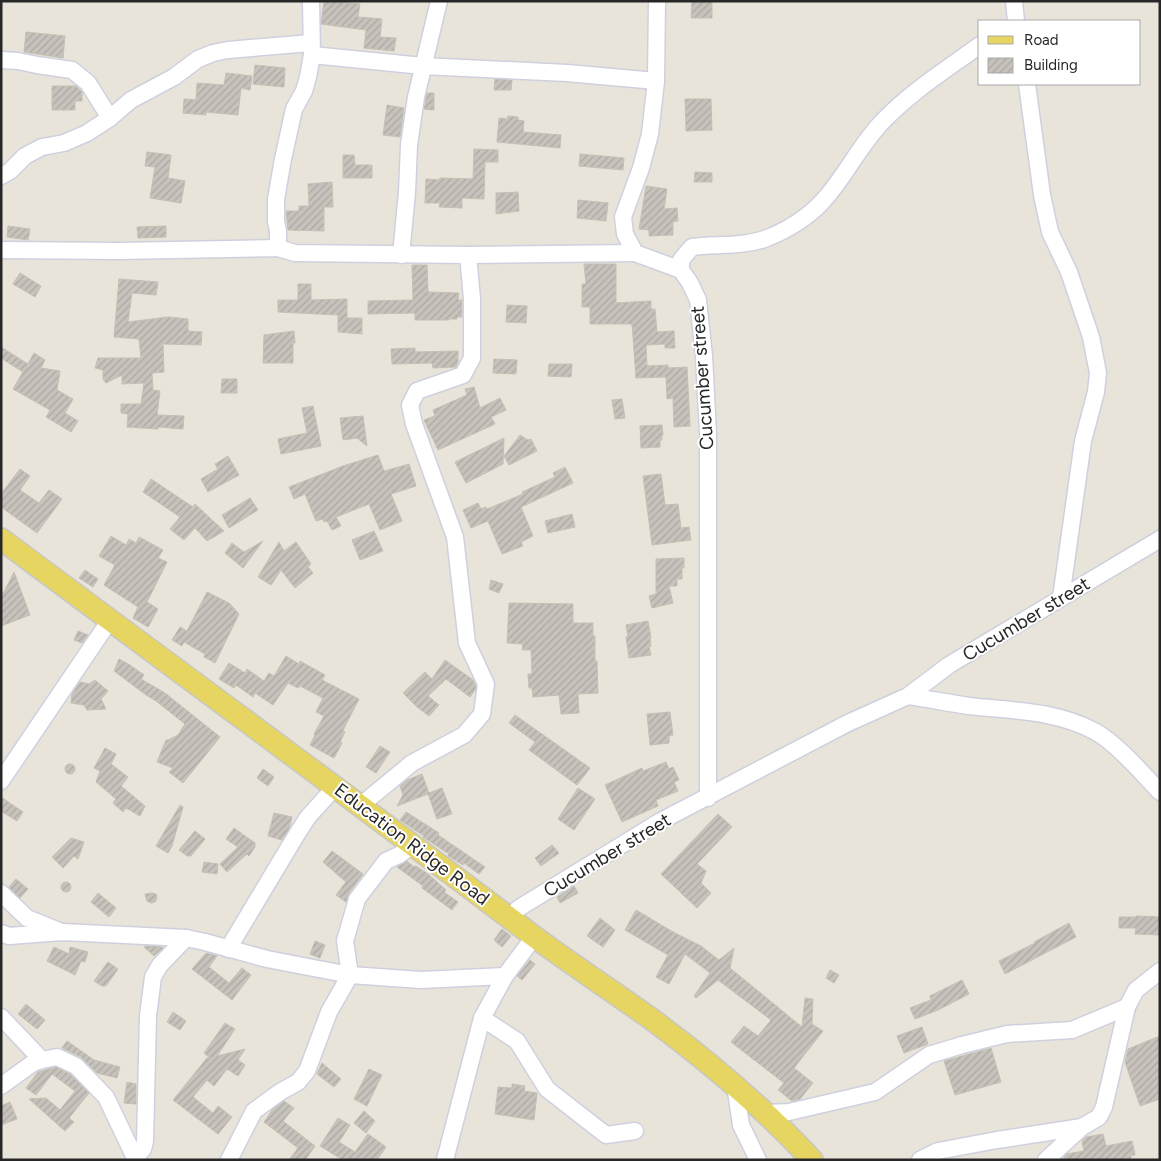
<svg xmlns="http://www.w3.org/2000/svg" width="1161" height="1161" viewBox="0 0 1161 1161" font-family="Figtree,sans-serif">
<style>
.building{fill:url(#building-hatch);stroke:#c4c0b4}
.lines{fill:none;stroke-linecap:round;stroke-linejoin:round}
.minor-casing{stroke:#cfd0df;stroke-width:19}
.major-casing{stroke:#c7c7c7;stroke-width:24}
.minor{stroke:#fff;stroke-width:16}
.major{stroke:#e6d561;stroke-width:21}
.labels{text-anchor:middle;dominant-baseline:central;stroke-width:4;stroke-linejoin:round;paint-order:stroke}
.street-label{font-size:19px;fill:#272727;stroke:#fff}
</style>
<defs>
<pattern id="building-hatch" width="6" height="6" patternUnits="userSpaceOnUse" patternTransform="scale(1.25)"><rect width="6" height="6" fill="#c7c3bc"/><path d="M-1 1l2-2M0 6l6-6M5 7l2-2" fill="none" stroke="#aba8a2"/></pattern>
</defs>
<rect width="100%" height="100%" fill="#e9e4d9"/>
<!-- building -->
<g class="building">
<path d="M324,1L360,4L358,17L382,19L380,37L396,38L394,51L364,48L366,30L321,24Z"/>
<path d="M692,1H712V18H691Z"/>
<path d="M26,32L65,36L63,58L24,52Z"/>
<path d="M255,65L285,68L284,87L253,84Z"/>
<path d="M226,73L252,76L250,90L241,88L238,115L206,112V115L183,113L184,99L196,100L197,83L224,85Z"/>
<path d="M495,79L512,80L511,90H494Z"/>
<path d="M52,86H76L82,92V101H75V110H52Z"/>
<path d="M427,93H434V110L424,109Z"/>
<path d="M685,99H711L712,130L686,131Z"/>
<path d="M387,105L404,108L400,137L383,135Z"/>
<path d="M508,116L518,117V120L524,121L523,132L561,135L560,148L497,142L499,118L507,119Z"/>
<path d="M474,149L498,150V162H485L484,199L462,198V208L439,207L440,203H425L426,179L439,180L440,178L473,179Z"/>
<path d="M147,152L171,155L168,178L185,181L181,203L150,198L155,167L145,166Z"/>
<path d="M580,154L624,158L623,170L579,166Z"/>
<path d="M343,155H354L355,165H372V178H343Z"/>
<path d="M695,172L712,173V182H694Z"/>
<path d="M332,182L333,207H324V231L288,230L286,211H299V206H309L308,184Z"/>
<path d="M646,186L667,189L664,209L677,208L678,221L673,222V235L649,236V230L639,229Z"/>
<path d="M518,192L519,211L496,214V193Z"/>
<path d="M578,200L608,203L606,221L577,218Z"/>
<path d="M8,226L30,229L28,240L7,237Z"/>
<path d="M166,226V237L138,238L137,227Z"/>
<path d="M584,264H616V303L651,301V309H655L657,332L674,331L675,348H665V344L646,345L647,366L668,365V368L687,367L690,426L674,427L673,398L667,399L666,377L636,378L632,324H590V307H582V284H586Z"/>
<path d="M412,265H427L428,292L459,293L458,300H462V317H457V319H449V320H415V313L368,314V301L413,300Z"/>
<path d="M20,273L41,286L35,297L13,284Z"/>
<path d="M119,279L158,282L156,295L132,293L128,322L168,317L188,319V331L202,332L201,345L163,344L164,372L152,373L153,390L160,391L157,415L184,416L183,429L158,427V429L127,427L128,414L121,413V404H141L144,383L122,384V375L106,383L103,379V370L95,368L98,358H141L139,339L114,337Z"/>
<path d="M298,284H311V300L347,299V318H362V334L338,332V315L278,312V300H298Z"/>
<path d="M507,305L527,306L526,323L506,322Z"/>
<path d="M294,331L295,343H293V363H263L264,335Z"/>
<path d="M1,347L28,364L34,353L45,360L41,368L60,371L57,390L73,399L65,413L78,421L71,432L46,417L50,410L13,389L23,372L1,358Z"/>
<path d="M415,348V352L458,351V362L456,367L433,368L432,363L392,364L391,349Z"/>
<path d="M494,359L517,360L516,374L493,373Z"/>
<path d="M549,364H572L571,377L548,376Z"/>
<path d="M222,379H237V393H221Z"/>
<path d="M474,387L480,408L500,398L506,410L491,417L495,424L438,450L424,420L435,416L433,410L467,395L465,389Z"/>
<path d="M622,399L625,418L615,419L612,400Z"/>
<path d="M313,406L321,446L281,454L278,439L307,433L302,408Z"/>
<path d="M363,416L367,446L357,438L343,440L340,418Z"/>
<path d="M662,425L663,435H662V440H660V447L641,448L640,426Z"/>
<path d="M520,435L528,440L531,439L537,451L509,465L504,456Z"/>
<path d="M504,438L503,464L466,483L455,462Z"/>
<path d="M378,455L384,471L409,464L416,486L391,494L402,521L380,530L369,504L336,517L341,526L332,530L327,521L324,522L323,519L316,521L305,494L294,499L289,487L343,466Z"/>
<path d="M228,456L239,475L208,492L201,479L218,469L215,464Z"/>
<path d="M565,467L573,483L521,507L533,536L521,542L523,546L502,554L488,521L471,528L463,510L478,503L481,509L486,507L487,509L523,494L522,492L555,477L553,473Z"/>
<path d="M20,469L30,476L20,490L39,503L49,490L62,499L37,533L1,507V494Z"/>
<path d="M661,474L665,505L678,504L681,528L689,527L691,540L652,545L643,476Z"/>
<path d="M151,479L193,507L195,504L224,531L207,541L195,528L184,540L170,529L180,517L143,492Z"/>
<path d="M250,498L258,510L229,528L222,515Z"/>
<path d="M572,514L575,527L548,533L545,521Z"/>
<path d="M374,531L383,551L360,560L352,540Z"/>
<path d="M111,536L126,545L129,539L136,543L139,537L163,550L158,558L167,562L147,602L158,609L148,627L133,618L138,607L104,585L115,565L99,556Z"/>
<path d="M263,541L243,568L225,553L232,543L244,552Z"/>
<path d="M279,542L284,551L296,542L311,564L308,567L313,573L295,588L281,570L271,585L258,577Z"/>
<path d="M684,558V568H682V579H677V586H669L673,603L652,608L649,596L656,594V559Z"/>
<path d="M85,570L98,579L93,587L79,578Z"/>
<path d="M14,572L30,615L1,626V593L4,592Z"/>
<path d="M491,580L503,584L499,593L489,589Z"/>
<path d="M207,592L229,603L239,614L215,663L204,657L205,654L184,642L182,646L172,640L180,627L187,631Z"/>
<path d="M509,603L573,604V623H593V636H595V661H597L598,693L578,694L579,713L561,714L559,695L533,697L532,688H529L528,674H532L531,650H522L523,644L507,643Z"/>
<path d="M648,621L651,638H650L651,646L649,647L651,655L629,658L626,637H628L626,625Z"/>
<path d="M78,631L88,635L82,643L74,640Z"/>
<path d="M286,656L299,664L300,661L325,675L322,680L359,699L343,730L345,732L340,742L342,743L334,758L310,745L315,735L314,734L324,716L316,712L323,698L300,686L298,688L288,683L273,705L255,693L253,697L236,685L234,688L219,679L229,663L245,673L247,669L264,681L269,673L274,676Z"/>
<path d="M119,659L130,665L144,675L141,679L165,693L220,737L183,783L169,772L173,768L157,762L166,740H168L178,735L185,724L156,701L146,695L114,671Z"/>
<path d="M445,660L473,680L476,686L475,690L470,697L446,679L428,696L439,705L429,716L417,707L403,693L425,672L432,679Z"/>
<path d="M95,680L108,691L101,699L106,709L87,710L84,705L71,703L72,694L80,682L89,684Z"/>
<path d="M670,712L673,735L669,736V743L650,745L647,714Z"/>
<path d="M515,715L590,768L577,785L529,750L535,742L509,723Z"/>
<path d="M380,746L390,752L376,773L366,767Z"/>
<path d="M105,748L116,754L111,764L128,777L121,786L145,806L140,816L126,808L123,812L113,803L116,799L96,782L100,771L94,768Z"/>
<path d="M666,762L669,769L673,767L679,780L674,782L678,791L656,800L658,806L622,822L605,785L642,768L643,771Z"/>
<circle cx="70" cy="769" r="5"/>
<path d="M263,769L274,777L268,786L257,778Z"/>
<path d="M422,774L429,793L442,788L452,814L437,819L428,794L397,806L403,795L400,786L407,780Z"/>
<path d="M578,788L595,799L574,830L558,819Z"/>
<path d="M1,797L23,812L17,821L1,811Z"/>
<path d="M180,805L183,807L172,846L168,853L156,846Z"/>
<path d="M406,812L439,833L438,835L485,867L479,874L464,863L463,865L448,856L449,854L423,837L424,836L400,820Z"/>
<path d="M274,813L292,817L289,829L282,840L268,836Z"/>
<path d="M718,814L732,827L697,864L706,871L701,883L711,893L697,908L661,874Z"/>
<path d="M234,828L255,843V847L249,856L247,854L227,872L220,864L238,847L226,839Z"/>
<path d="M195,831L205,839L191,856H187L179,850Z"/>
<path d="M71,838L84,842L78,859L74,856L63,868L52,857Z"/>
<path d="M552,845L559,853L541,866L535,858Z"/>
<path d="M332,851L363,874L349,893L346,902L336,895L346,882L323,862Z"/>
<path d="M407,861L414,867L416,866L428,874L446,890L444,892L458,902L452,910L422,888L423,886L397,867Z"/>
<path d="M204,862L218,864L217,874L202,872Z"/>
<path d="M16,879L28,889L20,898L9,887Z"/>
<circle cx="66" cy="887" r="5"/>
<path d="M574,886L578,893L560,903L557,897Z"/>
<path d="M98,893L116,908L109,917L91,902Z"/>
<path d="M152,893L156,894L157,898L155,902L151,903L147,901L145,894Z"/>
<path d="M636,910L673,932L701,946L719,960L734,948L730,968L802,1027L805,998L813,999L812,1024L823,1031L794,1068L813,1083L800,1099L792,1101L778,1090L784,1083L731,1042L744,1026L758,1036L771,1020L718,980L696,998L694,996L710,973L685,954L669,984L656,977L668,955L625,930Z"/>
<path d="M1136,916L1160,917V935L1135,934L1136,928H1119V917H1136Z"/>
<path d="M600,918L615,930L603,947L587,936Z"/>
<path d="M1069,923L1076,937L1005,974L999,961L1035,943L1034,942Z"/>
<path d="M502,929L511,936L502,947L494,940Z"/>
<path d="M315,941L325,945L320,958L310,954Z"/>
<path d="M146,946L162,947L163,948L154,956L144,947Z"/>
<path d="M54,947L69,954L70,947L88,952L85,962L81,961L75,975L47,961Z"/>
<path d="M206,953L217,956L209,967L229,983L242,968L251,975L232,1000L192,969Z"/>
<path d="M530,960L535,964L522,980L517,976Z"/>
<path d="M108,962L118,969L106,986H102L94,981Z"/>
<path d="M830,970L839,975L834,983L826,978Z"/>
<path d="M962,980L969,994L938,1010L915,1019L910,1008L931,1000L930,996Z"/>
<path d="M26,1004L45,1020L37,1029L18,1014Z"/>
<path d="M173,1012L186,1021L180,1030L167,1022Z"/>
<path d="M225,1023L235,1029L217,1056L245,1049L238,1060L245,1065L238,1076L227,1069L214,1086L207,1080L193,1097L213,1113L218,1106L232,1117L218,1134L173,1100L207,1058H210L204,1053Z"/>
<path d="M922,1027L928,1044L904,1053L897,1036Z"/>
<path d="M1160,1036V1099L1140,1106L1125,1062L1128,1049Z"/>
<path d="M67,1041L94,1060L120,1067L117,1078L97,1073L81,1057L62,1048Z"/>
<path d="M991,1048L1001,1082L955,1095L944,1061Z"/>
<path d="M322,1063L341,1079L334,1087L317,1074Z"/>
<path d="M56,1067L70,1074L89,1093L69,1118L74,1122L65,1131L29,1099L46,1098L60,1110L75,1091L52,1074L36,1095L26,1088L38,1072Z"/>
<path d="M369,1069L382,1075L367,1106L354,1099Z"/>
<path d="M127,1082L136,1084V1104L124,1103Z"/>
<path d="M512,1084L525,1086L524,1091L537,1093L534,1120L495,1114L498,1087L512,1088Z"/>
<path d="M284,1101L294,1108L283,1121L315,1146L305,1160H289L298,1148L264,1122L273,1109Z"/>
<path d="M10,1102L17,1119L1,1125V1106Z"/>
<path d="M364,1111L375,1121L366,1133L354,1123Z"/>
<path d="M338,1118L350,1125L339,1142L355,1152L368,1134L386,1147L377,1160H343L320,1146Z"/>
<path d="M1103,1134L1106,1146L1132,1141L1135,1155H1131V1160H1062L1067,1154L1084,1151L1082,1141L1086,1137Z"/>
</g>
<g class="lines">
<!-- minor casing -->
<g class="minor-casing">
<g id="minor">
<path d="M657,1L656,81L650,134L641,168L623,217L625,234L635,253L681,270L690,283L698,300L704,356L708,433V798"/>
<path d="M1014,1L1016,21"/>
<path d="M312,55L423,66L567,73L656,81"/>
<path d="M1,60L18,61L37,65L72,70L88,83L110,118"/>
<path d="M1027,84L1042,195L1050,232L1069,272L1091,337L1098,373L1096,392L1083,441L1061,598"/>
<path d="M1,176L10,171L25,156L42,147L64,143L87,133L110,118L131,100L174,77L198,59L213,53L228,50L311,43"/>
<path d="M278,248V231L276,222V199L283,159L294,109L304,91L308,77L312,55L311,1"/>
<path d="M1,250L118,251L278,248L295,253L468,255L635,253"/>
<path d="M401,255L407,192L409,145L416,97L439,1"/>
<path d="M681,270V260L692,247C716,244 744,247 767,238C786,231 808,217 821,203C845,178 859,145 884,120C912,91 947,69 980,45"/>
<path d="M908,696C928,699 949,703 969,706C1012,711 1056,710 1096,732C1117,744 1143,774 1160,792"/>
<path d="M1,781L110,620"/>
<path d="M360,806L412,763L464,735L482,714L486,684L467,643L455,537L414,424L410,405L417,391L463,375L472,358V299L468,255"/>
<path d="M1,893L27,918L59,931"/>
<path d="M510,917L519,908L659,822L848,723L908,696L949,665L1160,539"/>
<path d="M1,933L9,936L63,932L186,938"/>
<path d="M228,949L297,834L308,817L336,786"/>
<path d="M1,1017L42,1060L57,1057L76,1066L106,1097L136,1160"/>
<path d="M482,1018L517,1041L547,1089L606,1135L635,1131"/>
<path d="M735,1085L741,1125L758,1160"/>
<path d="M1,1086L33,1063L42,1060"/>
<path d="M767,1113L789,1112L875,1092L929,1055L962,1045L1007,1034L1072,1030L1127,1007"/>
<path d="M136,1157L143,1149L145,1141L148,1016L153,977L160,965L186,938L205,942L267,959L350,975L421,980L505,976"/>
<path d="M229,1160L254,1111L280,1092L298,1082L307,1071L329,1012L350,975L345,941L357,899L386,861L399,855L413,845"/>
<path d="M445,1160L482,1018L505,976L534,937"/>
<path d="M920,1160L938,1151L997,1140L1082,1127L1099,1117L1104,1107L1127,1007L1136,990L1160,971"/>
<path d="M1046,1160L1082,1127"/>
</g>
</g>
<!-- major casing -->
<g class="major-casing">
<path id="major" d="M1,539C178,671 357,802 532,935C571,964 611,990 650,1018C708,1061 763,1107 812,1160"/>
</g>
<!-- minor -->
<use href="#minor" class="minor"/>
<!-- major -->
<use href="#major" class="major"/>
</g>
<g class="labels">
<!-- street labels -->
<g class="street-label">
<text transform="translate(702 378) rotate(-94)">Cucumber street</text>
<text transform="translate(1026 619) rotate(-31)">Cucumber street</text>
<text transform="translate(412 844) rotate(37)">Education Ridge Road</text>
<text transform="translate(607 855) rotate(-31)">Cucumber street</text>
</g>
</g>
<!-- border -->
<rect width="1161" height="1161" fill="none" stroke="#272727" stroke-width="5"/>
<!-- legend -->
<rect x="978" y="20" width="162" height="65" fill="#ffffff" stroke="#a9a9a9"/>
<rect x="988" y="36" width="25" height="8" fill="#e6d561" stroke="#a9a9a9"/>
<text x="1024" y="45" font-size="15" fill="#272727">Road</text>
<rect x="988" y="58" width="25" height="15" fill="url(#building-hatch)" stroke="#a9a9a9"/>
<text x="1024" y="70" font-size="15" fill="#272727">Building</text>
</svg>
